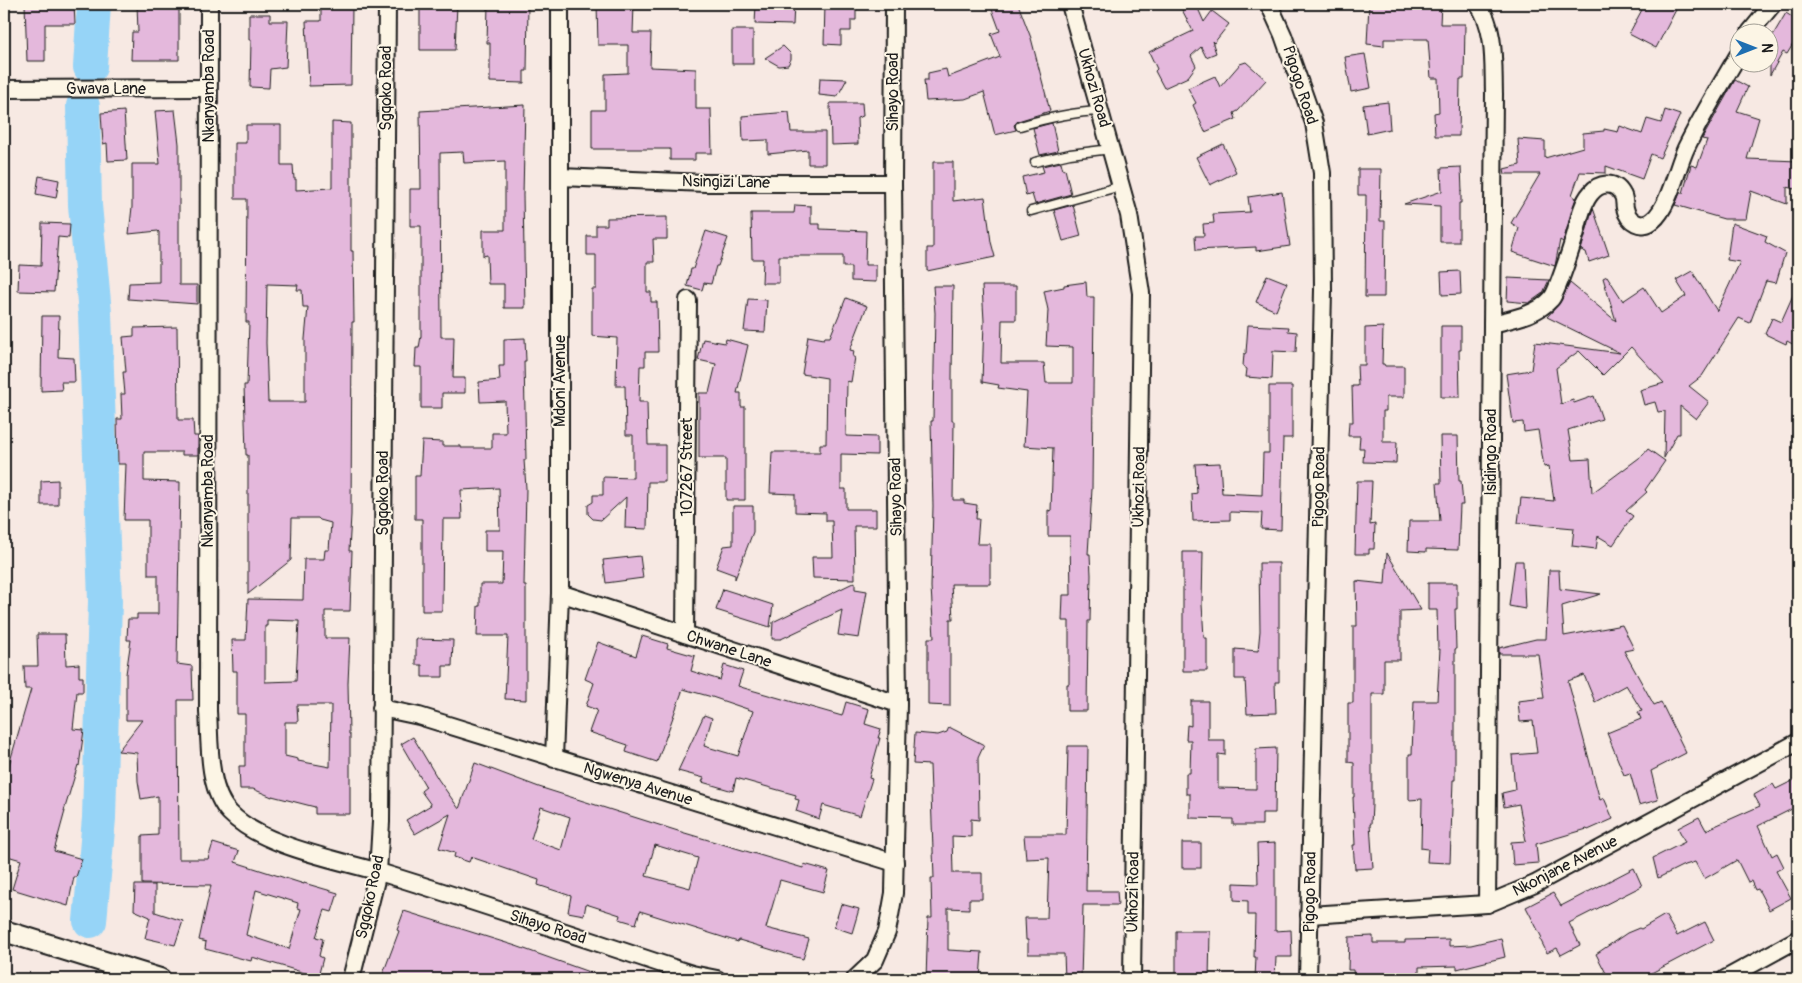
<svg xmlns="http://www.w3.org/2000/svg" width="1802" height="983" viewBox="0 0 1802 983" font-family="Pangolin,sans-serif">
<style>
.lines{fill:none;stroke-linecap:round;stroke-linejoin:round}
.river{stroke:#96d4f7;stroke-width:34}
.building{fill:#e4b8dc;stroke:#1c1c1c;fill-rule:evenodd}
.service-casing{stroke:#1c1c1c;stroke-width:11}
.minor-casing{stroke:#1c1c1c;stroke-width:20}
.tertiary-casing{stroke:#1c1c1c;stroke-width:24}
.service{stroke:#fcf5e5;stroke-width:8}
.minor{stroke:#fcf5e5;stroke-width:16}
.tertiary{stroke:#fcf5e5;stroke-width:20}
.labels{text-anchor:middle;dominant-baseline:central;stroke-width:4;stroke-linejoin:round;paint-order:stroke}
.street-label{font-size:16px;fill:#1c1c1c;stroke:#fcf5e5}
</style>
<rect width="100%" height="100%" fill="#f7e9e3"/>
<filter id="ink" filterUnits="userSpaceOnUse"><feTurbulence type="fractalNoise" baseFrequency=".02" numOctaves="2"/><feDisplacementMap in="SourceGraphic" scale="10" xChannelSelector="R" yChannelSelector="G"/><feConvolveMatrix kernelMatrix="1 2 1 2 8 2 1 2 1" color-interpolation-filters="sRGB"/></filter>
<g filter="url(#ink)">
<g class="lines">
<!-- river -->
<g class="river">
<path d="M90,67L94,4"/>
<path d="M83,106L85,205L95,313L105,601L99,818L90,921"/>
</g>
</g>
<!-- building -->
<g class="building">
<path d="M25,4H74L75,24H45V61H27Z"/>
<path d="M137,4H179V60H131L132,32H138Z"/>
<path d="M420,4H457L455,50H420Z"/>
<path d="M488,4H528L527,71H524V83L490,82V43H487Z"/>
<path d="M597,4H634L633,33H651L650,67L696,69V109H711L712,153H695V160H670V149H592V110H605V74L628,73V45H598Z"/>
<path d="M756,4H794L793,25L755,24Z"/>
<path d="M825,4H856V20H851V31H841V45L824,44Z"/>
<path d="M990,4H1018L1031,38L1050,111L1018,121L1014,125L1016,130L995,135L984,92L965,99L926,101L924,80H928V73L946,69L948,77L1000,57L991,34L1000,31Z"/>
<path d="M1179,4H1196L1204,22L1212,11L1229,24L1214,43L1212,41L1216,53L1206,57L1201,47L1191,56L1196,66L1188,77L1164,88L1155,71L1157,69L1149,52L1193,31Z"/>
<path d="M1369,4H1441L1440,24H1465L1464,79H1460L1459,136H1435L1434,113L1439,112L1438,78H1431L1428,39H1384V46L1367,44Z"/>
<path d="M1645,4H1679L1656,48L1629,34Z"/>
<path d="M321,6H352L351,85L309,86L306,21H321Z"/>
<path d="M1786,13L1798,21V36L1787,54L1783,52L1770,75V40Z"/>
<path d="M249,14H270V21H288L286,67L270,69L269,88L250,87L251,40H249Z"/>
<rect x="732" y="30" width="21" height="34"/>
<path d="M783,46L791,54V59L788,65L779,66L765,58Z"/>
<path d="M1365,54L1371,88L1351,92L1345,57Z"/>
<path d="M1246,62L1266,80L1238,111L1234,113L1236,119L1205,132L1193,105L1196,103L1188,88L1215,76L1220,87L1240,64Z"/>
<path d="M820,78L847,79L837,97L819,95Z"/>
<path d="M1735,80L1748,87L1737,111L1759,118L1747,159L1798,161V190L1787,187V204L1751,191L1746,219H1724L1675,205L1680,193H1683L1691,165L1697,167L1707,140L1702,139Z"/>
<path d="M1388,102L1390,129L1367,134L1363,105Z"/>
<path d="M830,103H862L863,116L857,118L858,144L831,145Z"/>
<path d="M525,105L523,195L525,308H504V284H488L487,255L483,256V230H505V161L464,163L463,152L440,153L441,337H454L453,378H465V393H442V408H421V367H415L416,348H419L421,336V226H410V189H421L420,111Z"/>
<path d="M175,110L179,144V285H197V304L128,299L129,283L159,282V232L158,231L129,234L132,207V164H160L155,111Z"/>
<path d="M1665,110L1680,115L1660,158L1651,154L1642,179L1606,166V173L1580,172L1572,195L1576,198L1563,242L1560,240L1555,266L1512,252L1519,228L1511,223L1540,174H1505L1504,169L1520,165L1518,139L1545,141V158L1583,147V133L1604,131V129L1618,132L1620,126L1642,134L1647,119L1661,123Z"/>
<path d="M124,111L127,160L108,161L107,143L103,144L101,113Z"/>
<path d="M789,112L791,132H825V164H808V150L768,154V140L743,141L742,116Z"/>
<path d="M332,122L351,123V251H353L354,322H352L351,515L349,551H352L350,611H325V638H350L348,683L349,734H350V814H315V807L272,796V797L253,789H240L239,766H245V714H237V671H233L232,640H246L248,599L303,600L304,559H324L325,550H329L331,523L320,520L318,518H292L291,560L248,594V455H246L244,385H247L249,322H246L247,199H235V143H246V125H281V165H293L294,179H296V190L332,188ZM267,284L298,285L297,290H302L303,307H308L305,339V402H268L266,343ZM267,620L299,621L296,681L265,682V626H267ZM297,705H331L330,767L298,761V759L285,756V722H298Z"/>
<path d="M1052,123L1058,151L1040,155L1033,128Z"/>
<path d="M1223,144L1236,172L1210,185L1196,157Z"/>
<path d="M933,162H953V201L985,197L991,242L995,257L927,271V248H933Z"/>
<path d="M1061,162L1063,170L1065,169L1071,194L1035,204L1032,194L1026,196L1022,177L1044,172L1042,166Z"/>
<path d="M1461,167L1462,191H1461V203H1459V242H1440V206L1404,204L1442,191L1441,168Z"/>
<path d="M1358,169H1381L1380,221H1385L1384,297H1365L1366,195H1358Z"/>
<path d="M39,176L59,180L56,198L36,194Z"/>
<path d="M1282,192L1290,246L1256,251V247L1196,250L1195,236H1204L1203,224L1214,223L1213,214L1250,212L1248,197Z"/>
<path d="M795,205L811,206V224H820V229L866,231L865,265H876V282L851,281V267H843V256H779V283H762L763,259H752L751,213H794Z"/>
<path d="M1073,205L1081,236L1063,241L1054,210Z"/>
<path d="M1593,208L1609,255L1589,262L1586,252L1581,250Z"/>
<path d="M667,217V239H653L654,262H647V292H651V302H657L658,352H645V366H640L639,402H647L648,445H665V482H648L647,529L625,528L626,497L601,520L593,519L588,514V505L593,502V495H603V477L633,478V435H626L625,386H616L617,338L592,336V289H596V255H587V236H596V225H607V218Z"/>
<path d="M42,223L70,224L69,238L58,237L54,292L18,291L19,265L41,266Z"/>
<path d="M1732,223L1767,236L1765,242L1785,253L1776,283L1766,281L1750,323L1739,318L1702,376L1689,386L1709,402L1696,419L1680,406V434H1677L1664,458L1665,411L1658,412L1655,402L1644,405L1640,390L1664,383L1631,347L1603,375L1579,351L1556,368L1561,404L1573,400L1574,403L1594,396L1602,419L1568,430L1573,460L1590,459L1592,493L1643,455L1648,449L1665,461L1645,490L1647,492L1626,511L1633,516L1613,545L1598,536L1596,549L1572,546L1574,528L1518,523L1521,498L1554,501L1549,466L1544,467L1538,430L1524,432L1523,422L1513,423L1506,374L1531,370L1535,342L1620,353L1547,317L1559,304L1570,283L1616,321L1603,278L1607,276L1623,301L1644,287L1661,313L1686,296L1676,280L1692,271L1717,311L1740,262L1727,260Z"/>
<path d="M706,231L728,238L718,266H716L711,284L704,283L702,290L687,286L691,269H693Z"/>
<path d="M1460,271L1461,294L1442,295L1441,272Z"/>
<path d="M1267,275L1287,283L1276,311L1256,302Z"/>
<path d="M1508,278L1549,280L1543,293L1529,303L1507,301Z"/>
<path d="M1086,282L1087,297H1094L1092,489L1088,554H1090L1091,575L1090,621H1088L1087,711H1067V684H1069V621H1062L1063,595H1071L1070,536H1048V510L1051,511L1053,448L1024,446L1027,392L998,388L999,385L982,382L984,321L982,286H1016V320H1002L1001,363H1044L1046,383H1073V347L1046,346L1048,310L1044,291L1064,287V285Z"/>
<path d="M1798,284V347L1787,341L1786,344L1765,334L1772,318L1781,322Z"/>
<path d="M933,286H953L952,377V421H954L953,500H964V503L977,505L976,519H979L977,544H990V584H951L953,619H950V706L928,705V638H934L931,587L933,506L931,421H933L935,313Z"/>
<path d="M846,298L867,306L850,350L854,351L853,357H855L851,382L847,381L846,436L877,437V455L841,454V489H846V509H876V526H854L855,579L813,578L812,557H833L832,521H826V513L795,512V494L770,493L772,452H820V444H826L827,378L802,374L808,336L824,339L825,337H830Z"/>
<path d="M748,299L767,300L765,332L744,331Z"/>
<path d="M42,316H59L58,357L74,358L75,382H61L62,390L41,391Z"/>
<path d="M1248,325L1289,327L1288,331L1297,332L1296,352L1273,351L1272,379L1246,377L1247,369L1243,366L1244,354L1246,353Z"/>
<path d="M1441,326H1461V350H1459L1460,397H1441Z"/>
<path d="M177,327L178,420H193L194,436H198V455H182V452H144V481L180,482L177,664L192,666L193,700H178L179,859H208L213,843L239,851L235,862L304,884V883L338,893L332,912L325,910L316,937L323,939L319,956L323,958L318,977L252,957L251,961L205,949L206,942L199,940L211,885L142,884V836L158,835V796L141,799L138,781L137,753L118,751L142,720H126V674L131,640H127L128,619H137V614H158V575H148V520H124L126,464H118L117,419H122L121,394H125L123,372H126L123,337L134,336V328ZM256,890L298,903L297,908L301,909L289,949L246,935Z"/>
<path d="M1383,327L1382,364H1384L1385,366H1404V397H1386V411H1383V442H1397L1396,463L1363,462L1364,448H1359L1360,436H1348L1349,422H1353L1352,386H1358L1357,365H1365V328Z"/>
<path d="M525,338L526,361H524L526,460H524L526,488L524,586H526V700L505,699L508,636H477L478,606H480V584H502L503,551H485V530H500L499,488L461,490L462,519H443L442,611H422V519H415V476H420L422,441L442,442V446H461V448H492V433H506L505,401L480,402L479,382L500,380L499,366H504V339Z"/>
<path d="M703,339L725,343L726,339L748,345L737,393H741V407H745V500H726V458H699V393H709L716,364L698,360Z"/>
<path d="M1269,386H1292V438H1283L1281,530L1261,529L1262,513L1230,512V520L1193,521L1192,494L1197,493L1195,464L1220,463L1222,493L1262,495L1263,453H1269Z"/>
<path d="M1440,436H1458L1459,481H1461L1463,505H1460L1458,550L1426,549V552L1408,551L1409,521H1440L1437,483H1441Z"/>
<path d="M58,480V505H41V481Z"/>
<path d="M1357,481H1372L1370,525L1375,524L1374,549H1369V554H1355Z"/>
<path d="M733,506H753V532L735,579V575L716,568L724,546L733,545Z"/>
<path d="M1183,552H1203L1202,604L1204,638H1207V671H1183Z"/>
<path d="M1387,553L1421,610L1400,611V660H1384V694H1372V805L1371,824H1370L1373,868L1355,869L1353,845H1355L1353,797H1354V763L1348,762V703H1353V626H1357L1356,581L1385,584Z"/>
<path d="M640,556L643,578L606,583L603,560Z"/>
<path d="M1515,561H1523L1525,609L1509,606Z"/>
<path d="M1259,563H1279V682H1275L1276,713L1247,714L1245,679H1235V649L1258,651L1260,631Z"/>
<path d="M1549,570H1559L1560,589L1601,594L1562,606L1564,636L1622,625L1634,649L1624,651L1654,705L1661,702L1686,753L1651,771L1658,800L1639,805L1630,773L1624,775L1607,733L1641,719L1638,712L1642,711L1626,685L1595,702L1584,675L1568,681L1600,800L1604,798L1613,819L1588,830L1587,829L1536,844L1538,863L1513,865L1511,842L1526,841L1519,804L1504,807L1502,793L1515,790L1512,755L1537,753L1533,721L1520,722L1518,701L1544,698L1538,654H1499V648L1536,639H1546Z"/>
<path d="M855,582V589L867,591L859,638L838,635L842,610L781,639H772L773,622Z"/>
<path d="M1428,583H1457V609H1455L1456,649H1455V780H1453L1450,863L1427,862L1428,849L1421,848L1422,799L1409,800V754H1412L1414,701H1437L1440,649H1438L1437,610H1428Z"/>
<path d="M723,589L773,605L770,627L716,610Z"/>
<path d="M37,634H65L66,665L79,664V677H83V692H77L73,729L84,730L79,766L78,765L64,811H65L54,851L82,859L76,877H74L68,906L12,889L21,860L4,855V782L31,689H25L24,666H38Z"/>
<path d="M642,636L668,644L667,648L695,656L691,671L720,680L724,665L743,671L738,686L744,688L842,716L846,702L869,709L865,724L881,729L878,738H880L869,778L872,779L860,816L823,805L819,819L796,811L799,800L795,799L796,795L736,778L733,791L702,782L704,778L678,771L704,715L712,718L704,746L738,756L753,711L712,697L683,689L657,762L626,752L628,745L589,732L597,710L586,706L594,683L585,679L598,642L636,656Z"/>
<path d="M416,639L453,640L452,666H443V677H422V665H416Z"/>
<path d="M1191,701H1208V740H1225V755L1218,754V788L1256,789V749L1276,748L1275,813H1262V825H1233V819L1190,818V794H1186V773H1190L1191,740H1186L1187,725L1191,726Z"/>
<path d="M949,727L984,745L978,758L979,820L971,819V837L952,836L953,873H982V899H969V909L948,908V950L982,952L980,979H926L928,918H932L931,878H934L930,765L913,764L915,733L938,735L947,732Z"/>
<path d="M413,737L438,779L459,809L475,763L539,787L678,831L803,868L804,864L829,871L823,892L780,880L766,928L809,939L803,959L739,940L738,942L640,911L636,924L619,919L620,915L586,904L584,915L568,912L571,896L538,885L539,880L471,857L469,862L454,857L455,853L439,848L450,814L415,834L406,820L431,805L421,791L426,787L401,744ZM541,807L570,817L561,850L531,839ZM655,845L698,858L690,888L646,876Z"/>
<path d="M1068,746H1088L1086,891H1117L1118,905H1083L1081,979H1065L1064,954H1028V940H1026L1025,918H1047L1049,858L1026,859L1024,835H1066Z"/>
<path d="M1798,778V806L1758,826L1772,856L1777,853L1784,867L1776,871L1791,898L1769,910L1758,889L1755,890L1751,881L1748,882L1737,860L1704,879L1695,862L1682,866L1658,878L1653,858L1685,842L1678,828L1699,817L1706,830L1760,806L1754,795L1773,784L1776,789Z"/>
<rect x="1182" y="843" width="19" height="25"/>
<path d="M1275,843V931L1291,930L1292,957H1276L1275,979H1255L1256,957H1254L1255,915H1248V901L1234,900V883L1258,884L1257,844Z"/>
<path d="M1634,868L1642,886L1569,923L1580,945L1561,955L1557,948L1547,953L1540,939L1542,938L1526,907L1553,893L1561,906Z"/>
<path d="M135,885H155V912L183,921L175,945L145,938L150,917L134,910Z"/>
<path d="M841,904L859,909L852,933L834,927Z"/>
<path d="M404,911L516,946L603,977V979H381L399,931L397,930Z"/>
<path d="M1665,915L1677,936L1705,922L1714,940L1640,979H1609L1596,954L1627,933L1639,928L1641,929Z"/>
<path d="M1176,931H1210L1209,979H1176Z"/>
<path d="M1373,936V943H1405V940L1449,939V946L1471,945L1501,938L1505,957L1457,969V966L1419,967V979H1354L1353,970H1348L1349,937Z"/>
</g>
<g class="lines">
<!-- service casing -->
<g class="service-casing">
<g id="service">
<path d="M1020,126C1047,118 1072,112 1100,111"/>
<path d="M1035,162L1070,154L1111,149"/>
<path d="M1031,211L1121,186"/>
</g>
</g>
<!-- minor casing -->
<g class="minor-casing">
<g id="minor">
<path d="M209,4L208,711C210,741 207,790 230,813C262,846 335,859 379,872C484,904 588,940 692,974L717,979"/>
<path d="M1070,4L1129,215L1141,293L1132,979"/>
<path d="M1269,4L1283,35L1314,123L1322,173L1323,290L1308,979"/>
<path d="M1478,4C1496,29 1493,64 1494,94L1487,904"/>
<path d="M1750,32L1773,4"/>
<path d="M4,89L208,88"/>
<path d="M560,177L705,183H893"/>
<path d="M1492,324C1511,319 1537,315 1551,299C1557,293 1573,243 1576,232C1579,220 1582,203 1591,193C1599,183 1614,180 1622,194C1625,198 1624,203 1625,208C1628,222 1642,230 1653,220C1669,207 1677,167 1686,148C1702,115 1722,83 1740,52"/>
<path d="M560,593L898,704"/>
<path d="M685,634L688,300"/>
<path d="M381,708L419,716L895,863"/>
<path d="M554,759L560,593V4"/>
<path d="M1309,915L1487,904L1535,884L1798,742"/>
<path d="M351,979L378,872L381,822L387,4"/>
<path d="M855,979L875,960L887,932L894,893L898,704L893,183L894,4"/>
<path d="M1725,979L1798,939"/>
</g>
</g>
<!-- tertiary casing -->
<g class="tertiary-casing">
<path id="tertiary" d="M4,931L160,979"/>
</g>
<!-- service -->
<use href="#service" class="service"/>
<!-- minor -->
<use href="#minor" class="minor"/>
<!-- tertiary -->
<use href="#tertiary" class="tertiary"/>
</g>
</g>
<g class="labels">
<!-- street labels -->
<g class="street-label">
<text transform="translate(1300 85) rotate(72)">Pigogo Road</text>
<text transform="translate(209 86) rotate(-90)">Nkanyamba Road</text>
<text transform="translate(386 88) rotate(-90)">Sgqoko Road</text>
<text transform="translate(1094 88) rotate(74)">Ukhozi Road</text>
<text x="106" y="89">Gwava Lane</text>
<text transform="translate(893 92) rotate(-90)">Sihayo Road</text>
<text transform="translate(726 182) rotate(1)">Nsingizi Lane</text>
<text transform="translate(560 381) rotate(-90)">Mdoni Avenue</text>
<text transform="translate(1491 452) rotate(-90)">Isidingo Road</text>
<text transform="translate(687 467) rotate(-90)">107267 Street</text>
<text transform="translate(1139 487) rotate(-89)">Ukhozi Road</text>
<text transform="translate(1319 487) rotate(-89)">Pigogo Road</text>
<text transform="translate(208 491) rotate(-90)">Nkanyamba Road</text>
<text transform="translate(383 493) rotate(-90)">Sgqoko Road</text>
<text transform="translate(896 497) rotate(-91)">Sihayo Road</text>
<text transform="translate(729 649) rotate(18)">Chwane Lane</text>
<text transform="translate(638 784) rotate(17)">Ngwenya Avenue</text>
<text transform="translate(1565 866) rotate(-27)">Nkonjane Avenue</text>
<text transform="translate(1133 892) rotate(-89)">Ukhozi Road</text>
<text transform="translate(1310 892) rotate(-89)">Pigogo Road</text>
<text transform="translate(370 897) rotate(-78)">Sgqoko Road</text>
<text transform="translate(548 927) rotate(18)">Sihayo Road</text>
</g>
</g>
<!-- margin -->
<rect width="1802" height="983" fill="none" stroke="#fcf5e5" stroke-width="20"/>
<rect x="10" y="10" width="1782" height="963" fill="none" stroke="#1c1c1c" stroke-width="2" filter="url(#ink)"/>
<!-- north arrow -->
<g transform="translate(1754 48) rotate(90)"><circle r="24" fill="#fcf5e5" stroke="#a29e95"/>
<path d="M0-4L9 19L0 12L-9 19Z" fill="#1f6fb2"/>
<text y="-8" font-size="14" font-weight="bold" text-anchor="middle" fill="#1c1c1c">N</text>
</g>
</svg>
